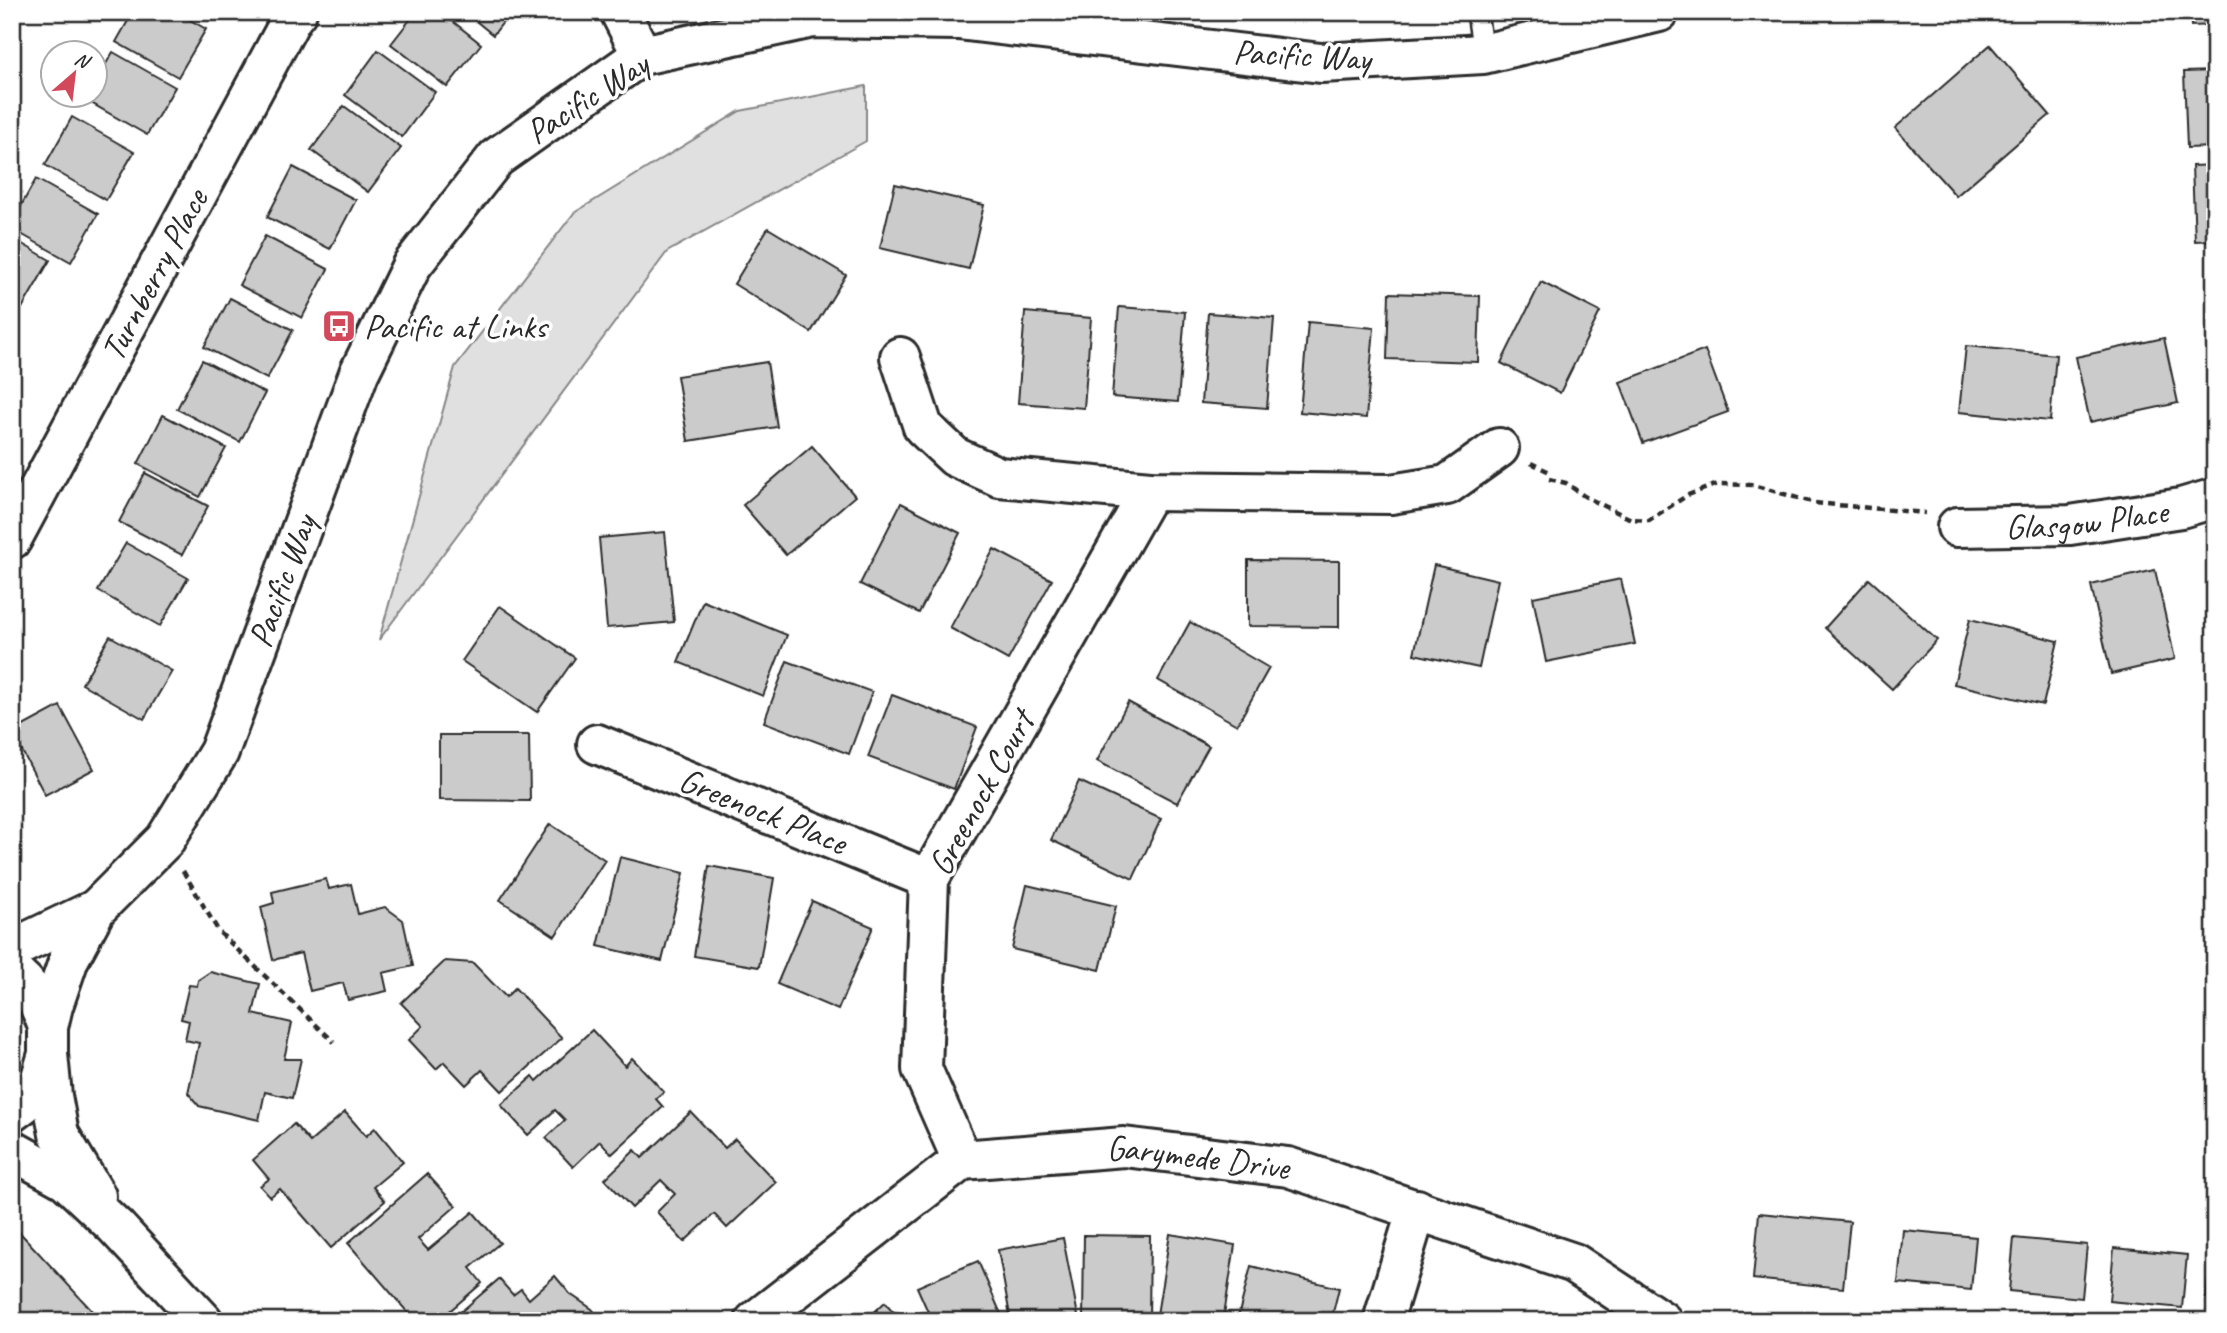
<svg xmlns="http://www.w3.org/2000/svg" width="2227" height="1333" viewBox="0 0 2227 1333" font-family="Caveat,sans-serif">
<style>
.green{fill:#e0e0e0;stroke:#868686;stroke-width:2}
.building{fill:#cbcbcb;stroke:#2b2b2b;stroke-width:2}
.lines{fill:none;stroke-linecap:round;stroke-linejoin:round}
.service-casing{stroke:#2b2b2b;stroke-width:24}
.minor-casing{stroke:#2b2b2b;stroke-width:44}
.secondary-casing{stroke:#2b2b2b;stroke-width:44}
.path{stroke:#2b2b2b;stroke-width:4.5;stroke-dasharray:7 5;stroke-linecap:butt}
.service{stroke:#fff;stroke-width:19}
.minor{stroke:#fff;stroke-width:38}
.secondary{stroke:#fff;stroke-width:38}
.labels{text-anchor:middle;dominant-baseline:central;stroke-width:7;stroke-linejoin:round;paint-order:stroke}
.street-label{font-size:35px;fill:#2b2b2b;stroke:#fff}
.poi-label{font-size:35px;fill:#2b2b2b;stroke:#fff;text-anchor:start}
</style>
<rect width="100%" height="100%" fill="#fff"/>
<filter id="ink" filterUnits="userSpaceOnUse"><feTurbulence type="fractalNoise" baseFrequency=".0143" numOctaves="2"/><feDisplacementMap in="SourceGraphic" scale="14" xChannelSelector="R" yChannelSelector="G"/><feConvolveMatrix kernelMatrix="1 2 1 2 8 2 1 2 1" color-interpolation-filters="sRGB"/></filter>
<g filter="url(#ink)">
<!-- green -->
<path class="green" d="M866,86V141L667,252L379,640L455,367L574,213L740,111Z"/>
<!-- building -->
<g class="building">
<path d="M12,12H23L12,32Z"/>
<path d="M133,12H176L206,29L178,77L116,42Z"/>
<path d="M416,12H441L481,44L447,87L391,44Z"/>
<path d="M465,12H511L493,35Z"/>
<path d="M2190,12H2215V25L2191,26Z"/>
<path d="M1990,45L2050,115L1956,196L1895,128Z"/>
<path d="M378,50L435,92L402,137L345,95Z"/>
<path d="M113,52L175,87L147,135L86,100L89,94H94V84Z"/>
<path d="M2215,71V147L2187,148L2184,72Z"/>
<path d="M344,106L401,148L368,192L311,150Z"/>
<path d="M72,117L134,152L106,200L45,165Z"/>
<path d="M2215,165V240L2195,241L2192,166Z"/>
<path d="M293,167L356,200L330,249L267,217Z"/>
<path d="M36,179L98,214L71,262L12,229V222Z"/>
<path d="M895,184L984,205L969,269L880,248Z"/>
<path d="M768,228L846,275L811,332L734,284Z"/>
<path d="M265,236L328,269L302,318L239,285Z"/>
<path d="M12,238L50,260L22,308L12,302Z"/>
<path d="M1541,282L1600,312L1560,393L1501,363Z"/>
<path d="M1389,293L1480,296L1478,362L1387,359Z"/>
<path d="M230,298L293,330L267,379L204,347Z"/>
<path d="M1119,307L1185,312L1178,402L1112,397Z"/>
<path d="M1025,312L1091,318L1084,408L1018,403Z"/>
<path d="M1208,313L1274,318L1267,408L1201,403Z"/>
<path d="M1308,322L1374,328L1366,418L1300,412Z"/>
<path d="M2164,338L2178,403L2090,422L2076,357Z"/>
<path d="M1966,346L2056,355L2050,421L1959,412Z"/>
<path d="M1705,350L1728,412L1643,443L1620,382Z"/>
<path d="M202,360L265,393L240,442L177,409Z"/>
<path d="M767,362L777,427L688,441L677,376Z"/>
<path d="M163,415L226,448L200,497L138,464Z"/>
<path d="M812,446L855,496L786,555L743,505Z"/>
<path d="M145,473L208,506L182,555L119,522Z"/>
<path d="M901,503L960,533L919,613L860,584Z"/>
<path d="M665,532L674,622L607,628L599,538Z"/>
<path d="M126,543L188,578L160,626L98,591Z"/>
<path d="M994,549L1052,580L1008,660L950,628Z"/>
<path d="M1248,560L1339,561V627L1248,626Z"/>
<path d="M1434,565L1498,580L1479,668L1414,654Z"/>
<path d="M2155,570L2175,659L2111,674L2091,585Z"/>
<path d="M1621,579L1635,644L1546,662L1533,597Z"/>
<path d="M1869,579L1937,640L1892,689L1825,628Z"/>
<path d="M2215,586V611L2207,589Z"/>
<path d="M703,601L787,635L763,696L678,662Z"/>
<path d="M500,606L575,658L537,712L462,661Z"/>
<path d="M1970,619L2058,641L2043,705L1954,684Z"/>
<path d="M1190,622L1269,668L1237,725L1158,680Z"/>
<path d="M110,636L172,671L144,719L82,684Z"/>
<path d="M787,661L872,692L849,754L764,722Z"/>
<path d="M892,695L977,727L954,789L868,757Z"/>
<path d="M1128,702L1209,746L1177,803L1097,761Z"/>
<path d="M60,706L94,769L45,795L12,732Z"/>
<path d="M439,735H529L530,801L439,800Z"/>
<path d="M1079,781L1161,819L1133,879L1051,840Z"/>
<path d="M550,824L605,860L555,936L500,900Z"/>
<path d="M620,857L684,873L662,961L598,946Z"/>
<path d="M709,866L774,878L759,967L694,956Z"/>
<path d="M326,879L329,889L351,884L358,914L385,907L403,920L413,966L383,973L387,991L348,1000L343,983L310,991L301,953L273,960L261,907L274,903L272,892Z"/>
<path d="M1027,885L1116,906L1100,970L1012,949Z"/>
<path d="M812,901L873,927L838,1010L777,984Z"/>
<path d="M445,961L473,963L506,997L515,988L562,1038L502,1091L482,1070L466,1085L444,1062L436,1069L409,1040L423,1026L401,1003Z"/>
<path d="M210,972L260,984L253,1014L292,1023L284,1059H301L292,1098L265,1092L259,1120L199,1106L188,1093L199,1043L185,1040L189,1021L181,1019L189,985L197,986L198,980Z"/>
<path d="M592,1030L625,1066L632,1058L664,1092L656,1099L663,1107L612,1154L600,1141L573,1167L546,1138L565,1120L555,1110L528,1135L501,1105L533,1076L537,1081Z"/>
<path d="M345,1112L366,1136L375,1128L403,1162L373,1187L385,1201L331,1248L280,1189L270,1197L260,1186L269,1179L253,1160L294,1124L310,1142Z"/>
<path d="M691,1112L725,1148L735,1139L776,1182L727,1228L714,1214L684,1242L657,1212L675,1194L661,1180L632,1208L605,1179L635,1150L642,1158Z"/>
<path d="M427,1174L456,1206L418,1239L428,1250L473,1212L500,1243L470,1268L482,1283L438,1321H415L348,1243Z"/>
<path d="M1759,1213L1850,1222L1843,1288L1753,1279Z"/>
<path d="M12,1224L95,1314L87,1321H15L12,1318Z"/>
<path d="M1903,1230L1976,1237L1971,1290L1898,1283Z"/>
<path d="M1170,1234L1235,1245L1223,1321H1156Z"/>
<path d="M1084,1235L1150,1236L1149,1321H1083Z"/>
<path d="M1063,1238L1079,1321H1011L998,1250Z"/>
<path d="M2014,1238L2087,1245L2082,1298L2009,1291Z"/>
<path d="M2211,1245H2215V1299L2206,1298Z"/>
<path d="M2114,1248L2187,1255L2182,1308L2109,1301Z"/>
<path d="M978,1261L1004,1321H932L917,1287Z"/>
<path d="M1251,1266L1339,1288L1331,1321H1237Z"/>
<path d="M555,1276L570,1294L592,1309L600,1319L462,1321L457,1315L499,1279L513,1295L521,1289L529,1299Z"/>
<path d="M885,1302L901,1321H865Z"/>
</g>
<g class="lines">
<!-- service casing -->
<g class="service-casing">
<path id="service" d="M1477,12L1483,54"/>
</g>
<!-- minor casing -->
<g class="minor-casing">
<g id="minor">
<path d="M620,12L642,55"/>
<path d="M900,357L923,427L955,457L999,477L1150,491L1391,494L1447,485L1499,448"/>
<path id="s1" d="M1957,527L2070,525L2181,508L2215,498"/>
<path d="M12,539L292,18L297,12"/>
<path d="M597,744L929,879"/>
<path d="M962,1160L922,1069L929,879L1150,491"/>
<path id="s2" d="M755,1321L962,1160L1124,1147L1288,1167L1574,1263L1662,1321"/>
<path d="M1383,1321L1417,1209"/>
</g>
</g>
<!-- secondary casing -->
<g class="secondary-casing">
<g id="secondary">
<path d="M12,949L96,909"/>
<path d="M12,972C32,985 40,1005 48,1027"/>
<path d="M48,1054L52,1096L59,1134L96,1196"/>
<path d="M12,1112L23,1104L40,1081L48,1054V1027L53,1006L69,959L96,909L165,840L219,752L359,373L412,265L496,158L642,55L813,18L958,20L1321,63L1483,54L1659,12"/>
<path d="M12,1150L66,1180L116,1227L203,1321"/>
</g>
</g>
<!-- path -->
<g class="path">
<path d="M1531,463L1552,473"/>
<path d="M1549,479L1566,483L1584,496L1631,519L1649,520L1688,495L1718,484L1753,485L1815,503L1925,513"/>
<path d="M183,871L219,932L334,1042"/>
</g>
<!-- service -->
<use href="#service" class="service"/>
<!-- minor -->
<use href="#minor" class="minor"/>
<!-- secondary -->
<use href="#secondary" class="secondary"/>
</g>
</g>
<!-- icons -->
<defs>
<g id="bus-square" transform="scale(1.75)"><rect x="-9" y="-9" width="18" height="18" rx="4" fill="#d1495b" stroke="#fff"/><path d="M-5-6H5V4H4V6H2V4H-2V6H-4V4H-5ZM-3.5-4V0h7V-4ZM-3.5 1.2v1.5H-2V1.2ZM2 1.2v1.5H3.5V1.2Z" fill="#fff"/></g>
</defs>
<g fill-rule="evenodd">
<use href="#bus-square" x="339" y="326"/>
</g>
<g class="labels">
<!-- street labels -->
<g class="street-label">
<text transform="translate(1302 55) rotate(3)">Pacific Way</text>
<text transform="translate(587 98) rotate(-33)">Pacific Way</text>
<text transform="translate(154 275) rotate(-62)">Turnberry Place</text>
<text stroke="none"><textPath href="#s1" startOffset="130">Glasgow Place</textPath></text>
<text transform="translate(282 581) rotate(-70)">Pacific Way</text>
<text transform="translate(981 793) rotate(-61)">Greenock Court</text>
<text transform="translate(763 811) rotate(22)">Greenock Place</text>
<text stroke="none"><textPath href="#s2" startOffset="499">Garymede Drive</textPath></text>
</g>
<!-- poi labels -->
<g class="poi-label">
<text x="364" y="326">Pacific at Links</text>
</g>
</g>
<!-- margin -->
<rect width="2227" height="1333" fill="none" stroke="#fff" stroke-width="42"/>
<rect x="21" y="21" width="2185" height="1291" fill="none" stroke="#2b2b2b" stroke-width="2.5" filter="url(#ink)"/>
<!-- north arrow -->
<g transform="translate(74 74) rotate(28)"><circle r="33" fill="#ffffff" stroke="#aaaaaa" stroke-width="2"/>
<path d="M0-5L12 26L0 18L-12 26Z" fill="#d1495b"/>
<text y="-10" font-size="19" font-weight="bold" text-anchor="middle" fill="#2b2b2b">N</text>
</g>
</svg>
